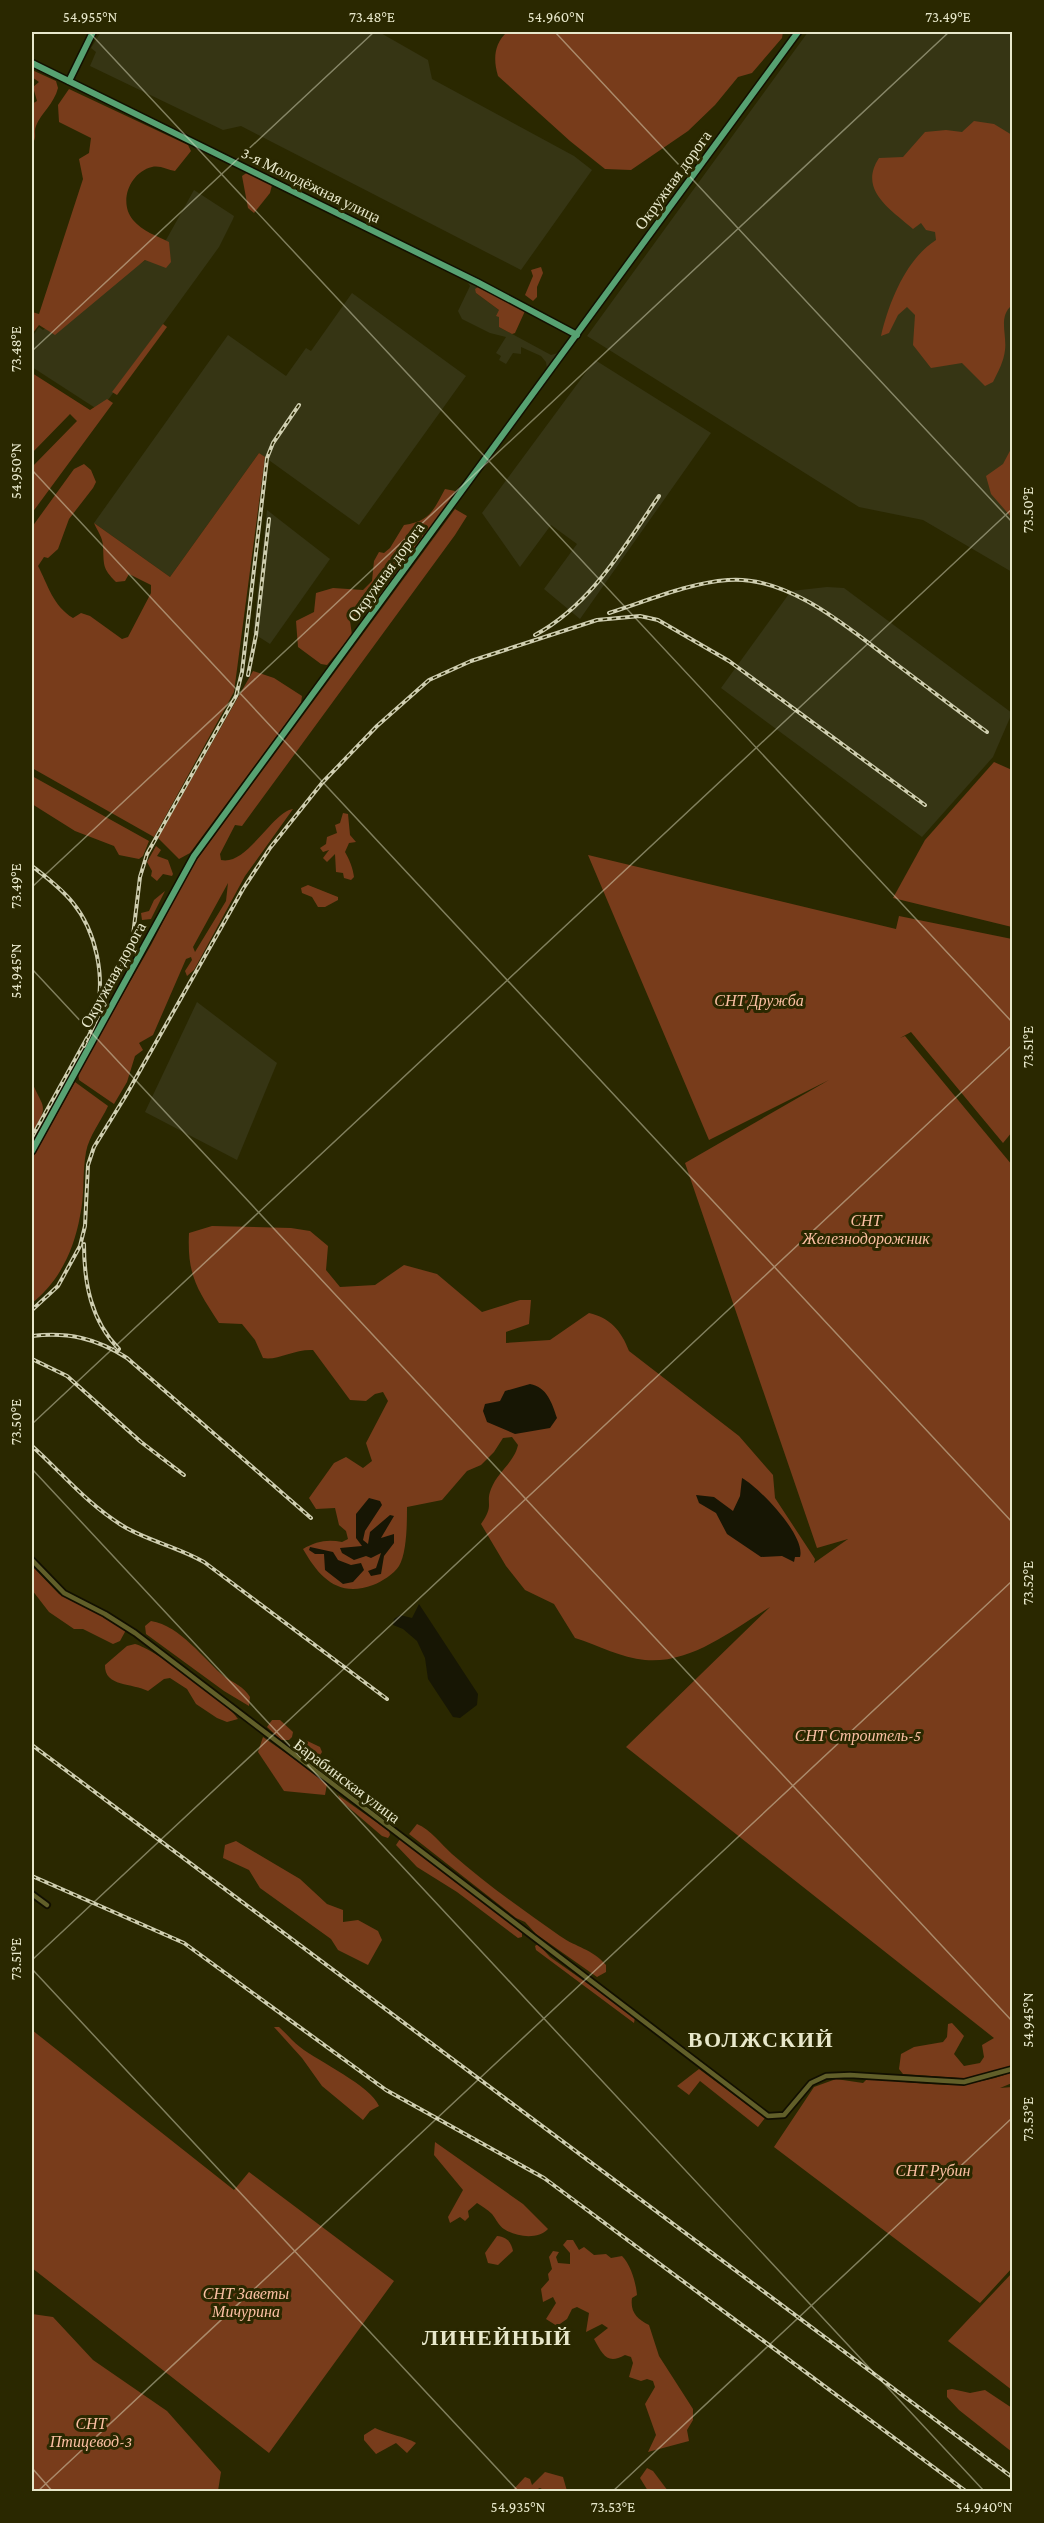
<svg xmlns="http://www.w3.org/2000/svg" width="1044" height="2523" viewBox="0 0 1044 2523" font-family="'Crimson Pro',serif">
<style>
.built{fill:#363514}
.green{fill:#783c1b;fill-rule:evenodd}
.water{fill:#171604}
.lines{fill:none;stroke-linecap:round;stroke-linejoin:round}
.minor-casing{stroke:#121000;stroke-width:8}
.major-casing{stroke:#121000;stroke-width:9}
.minor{stroke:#615f29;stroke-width:4.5}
.major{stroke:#57a272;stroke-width:6}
.rail-casing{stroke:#cfceb0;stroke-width:4}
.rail{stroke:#2a2800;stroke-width:1.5;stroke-dasharray:4.5;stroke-linecap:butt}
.ticks{fill:none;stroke:#e8e8cb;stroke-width:1.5;stroke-opacity:0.45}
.labels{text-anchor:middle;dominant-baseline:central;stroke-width:6;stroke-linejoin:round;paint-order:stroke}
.street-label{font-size:16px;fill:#e8e8cb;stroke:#2a2800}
.park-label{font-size:16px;font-style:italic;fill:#fcc0a3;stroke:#2a2800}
.district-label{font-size:22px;font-weight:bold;letter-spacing:1.5px;fill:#e8e8cb;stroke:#2a2800}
.neatline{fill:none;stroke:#e8e8cb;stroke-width:2}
.ticks-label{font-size:15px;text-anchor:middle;fill:#e8e8cb}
</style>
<rect width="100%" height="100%" fill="#2a2800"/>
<!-- built -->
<g class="built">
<path d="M101,32H379L428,60L432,79L574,156L592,170L521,270L241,126L223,130L90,66L96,52L91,48Z"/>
<path d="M808,32H1012V572L923,520L859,507L587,336Z"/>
<path d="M194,190L234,216L233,219L219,247L100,411L32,367V337L39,327L43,330L67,315L147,259L145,257L166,240Z"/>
<path d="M468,283L478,287L476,293L499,310V327L551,355L558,353L547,369L546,362L541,356L521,347V354L513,353L506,364L499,360L501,356L496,353L506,337L490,333L462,319L458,311L470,286Z"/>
<path d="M352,293L466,376L359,525L259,453L170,577L94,523L228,335L286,376L306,348L311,351Z"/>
<path d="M595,360L711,433L580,619L544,589L577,544L551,525L520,567L482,513Z"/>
<path d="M267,510L330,559L270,644L253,633Z"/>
<path d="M827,587L844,588L1012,713L993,757L922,837L721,688L791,591Z"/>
<path d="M197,1002L277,1063L237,1160L145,1112Z"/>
</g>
<!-- green -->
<g class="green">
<path d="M507,32H783L782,38L752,73L738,77L715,105L688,131L631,170L605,169L570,141L498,76C493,59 494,44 507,32Z"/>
<path d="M32,70L56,81L58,88C54,104 41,113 36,126C33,133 38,137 32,144V104L37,101L33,87L39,82L32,77Z"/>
<path d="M69,89L188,145L191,151L175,171C168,170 160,165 152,167C130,172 118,202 133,220C142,231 157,236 169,242L171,262L166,268L145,260L55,335L39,325L32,334V312L39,314L83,179L79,159L89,153L91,138L59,122L58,105Z"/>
<path d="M974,121L994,124L1012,135V305C998,317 1007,334 1005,350C1004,361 998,372 993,382L985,386L962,363L931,368L913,345L915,315L907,307L898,315L889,333L881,336C889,302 906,259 936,240L935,232L926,230L921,223L913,229C890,209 858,190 879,158L903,157L925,132L946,130L962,132Z"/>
<path d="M248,172L272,185L270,193L254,213L248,208L242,176Z"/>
<path d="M541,267L543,273L537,287V297L533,301L525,295L533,276L531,270Z"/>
<path d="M478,287L525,311L515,333L512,334L499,327V317L496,316L499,310L476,293L475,289Z"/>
<path d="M163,324L167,327L117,395L112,392Z"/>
<path d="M32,373L90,410L107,399L113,403L32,513V467L77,421L70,414L32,453Z"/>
<path d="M1012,447V518L991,494L986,476L1003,464Z"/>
<path d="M259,453L265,457L234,692L154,837L32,768V527L74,469L84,464L91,470L96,482L93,488L69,519L58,549L48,558L44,557L38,566C48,585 53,606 73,618L81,613L90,616L122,639L128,637L151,593V585L129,574L125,581L116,582C102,568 104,565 103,546C103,538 97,530 94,523L170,577Z"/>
<path d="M445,489L455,491L453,497L368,612L357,614L350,621L352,635L327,665L321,664L298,647L296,621L314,612L316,593L333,588L363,590L372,581L374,561L379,552L384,553L390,548L404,525C430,521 433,511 445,489Z"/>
<path d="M455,509L467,516L455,535L242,826L235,825L220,854L221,860C247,866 272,812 293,809L245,876L194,970L187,976L185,971L192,960L191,957L186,959L153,1035L139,1043L143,1050L135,1056L127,1082L114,1104L79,1080L78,1073L151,945L190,869ZM228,883L226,901L195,952L193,947Z"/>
<path d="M253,671L274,678L302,696L301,703L190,853L179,859L158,838Z"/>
<path d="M994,762L1012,770V927L893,898L925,840Z"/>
<path d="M32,776L149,841L143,856L139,859L119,855L114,846L75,831L32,804Z"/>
<path d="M343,813L348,814L350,835L356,842L349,843L345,852C349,859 353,868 354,877L351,880L344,878L343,873L336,872L335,854L327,862L323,858L329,850L323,852L320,848L326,844L327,837L337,833L335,825L340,823Z"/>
<path d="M156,846L161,850L157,856L168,860L173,874L172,876L163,874L157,881L151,876L152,871L147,862Z"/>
<path d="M588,855L896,929L899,916L1012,939V1132L1003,1143L911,1032L900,1038L905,1036L1012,1165V2066L973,2079L903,2074L899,2069L901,2054L914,2047L943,2042L947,2037L948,2024L952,2023L964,2036L954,2054L964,2066L980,2063L984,2057L982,2045L994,2038L626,1747L770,1607C733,1629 692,1664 645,1660C622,1658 597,1645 575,1638L554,1604L525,1590L506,1566L481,1524C495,1504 485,1504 491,1489C498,1471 514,1463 518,1445L512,1437L503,1438L494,1452L481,1465L467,1471L442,1500L407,1507C407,1522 407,1553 399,1566C394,1574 381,1582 373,1585C338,1598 319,1577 303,1549C316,1541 328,1539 342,1542L348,1539L346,1531L339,1525L335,1508L316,1509L309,1498L334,1463L346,1457L363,1468L372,1461L366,1443L388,1401L383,1392L375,1394L366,1401L350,1400L313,1350C294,1349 277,1361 263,1358L255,1340L242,1324L219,1323C197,1289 187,1275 189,1233L212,1226L291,1228L310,1231L328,1246L326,1270L340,1287L375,1285L404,1265L437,1274L482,1312L520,1300H531L529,1324L506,1332V1343L550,1340L589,1313C610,1318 621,1330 629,1351L739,1436L773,1475L775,1498L815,1559L814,1563L848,1539L817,1548L685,1163L829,1080L709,1140Z"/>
<path d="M308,885L338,897V900L325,907H318L312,897L302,893L301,888Z"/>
<path d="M165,891L151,919L142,920L141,913L149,911L154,900Z"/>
<path d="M32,1082C43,1109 50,1104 32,1133Z"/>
<path d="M75,1082L108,1106C101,1121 89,1136 86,1152C82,1174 85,1195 80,1216C74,1250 59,1282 32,1303V1159Z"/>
<path d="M32,1566L59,1594L93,1610L126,1630L120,1641L113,1644L83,1629H74L49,1612L32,1590Z"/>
<path d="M151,1621C181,1626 203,1659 225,1677C234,1683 244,1687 250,1697L249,1706L224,1691L146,1634L145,1626Z"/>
<path d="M135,1644C153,1648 229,1703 238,1719L227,1722L217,1718L196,1704L187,1689L170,1678L164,1679L148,1691C133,1683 104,1687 105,1665L127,1646Z"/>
<path d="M272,1720H280L293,1732L292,1737L289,1740H281L267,1727Z"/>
<path d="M263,1737L324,1780L327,1784L325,1795L284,1791L258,1752Z"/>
<path d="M299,1737L320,1747L322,1752L315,1763C304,1764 298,1753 296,1744Z"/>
<path d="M338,1795L389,1831L390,1835L388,1838L382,1836L340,1800Z"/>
<path d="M417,1824C431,1830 441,1844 452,1854C486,1884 523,1910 560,1936C577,1948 591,1948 606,1965V1972L597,1977L536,1934L525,1922L516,1918L409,1834Z"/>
<path d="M400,1839L522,1932V1937L518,1938L457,1892L417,1867L396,1845Z"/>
<path d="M236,1841L300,1879L327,1904L343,1910V1922L358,1920L378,1931L382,1940L368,1965L338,1950L331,1939L260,1888L249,1870L223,1858L225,1845Z"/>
<path d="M538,1944L550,1957L635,2017L634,2023L536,1950L535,1946Z"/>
<path d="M274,2027H279C286,2033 292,2041 300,2047C319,2062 370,2085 379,2106L370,2111L363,2120L322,2086L302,2058Z"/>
<path d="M32,2030L234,2190L249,2172L394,2281L269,2453L32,2268Z"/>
<path d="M699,2069L765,2118L758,2127L700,2081L689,2095L677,2086Z"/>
<path d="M1012,2072V2083L1000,2088L1012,2087V2268L980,2303L774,2147L814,2087L836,2079L863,2083L868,2078C919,2083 963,2092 1012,2072Z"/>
<path d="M435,2142L523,2204L548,2229C538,2240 516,2237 504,2229C499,2226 496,2219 492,2214C488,2210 482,2206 477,2203L468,2211L469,2217L465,2221L460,2217L450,2223L448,2217L463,2190L434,2155Z"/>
<path d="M497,2236C507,2237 511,2242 513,2251L498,2265L488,2263L485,2253Z"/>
<path d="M567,2240H573L579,2250L584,2247L594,2255L606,2254L611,2258L622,2256C631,2265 636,2283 637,2295L632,2298C630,2312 637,2319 649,2325L659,2356L693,2409V2420L687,2430L689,2441L648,2452L656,2435L645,2404L655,2387L653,2381L647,2379L641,2381L629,2377L633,2363L631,2357L625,2355C607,2365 603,2355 594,2339L608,2328L602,2324L586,2332L589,2313L577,2307L572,2309L567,2319L557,2326L546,2319L556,2303L553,2297L543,2302L541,2289L549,2280L548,2274L552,2269L549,2257L553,2251L559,2252L556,2257L558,2263L570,2264V2253L563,2245Z"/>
<path d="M1012,2273V2390L948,2341Z"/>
<path d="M32,2314L53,2317L93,2360L167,2411L221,2472L218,2491H32Z"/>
<path d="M952,2389L970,2393L985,2390L1012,2408V2452L959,2410L947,2397V2390Z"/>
<path d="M375,2428C386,2433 411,2439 416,2443L407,2453L396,2443L376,2454L364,2440V2435Z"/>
<path d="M647,2468L653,2471L668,2491H648L640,2478Z"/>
<path d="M545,2472L563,2477L567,2491H546L540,2488L533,2491H512L525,2477L530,2479L532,2485Z"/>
</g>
<!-- water -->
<g class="water">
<path d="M530,1384C547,1387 552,1403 557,1418L550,1428L515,1434L487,1422L483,1411L485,1404L500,1401L505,1391Z"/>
<path d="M742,1478C760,1488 806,1536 800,1557H795L794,1562L782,1556L761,1557L727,1534L716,1513L699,1503L696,1495L714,1497L733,1511L740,1496Z"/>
<path d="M369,1498L380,1501L382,1505L365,1531L363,1540L368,1544L370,1532L390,1515L394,1516L381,1538L394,1534V1543L384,1556L381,1574L371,1576L368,1571L376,1568L381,1553L371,1558L366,1556L354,1560L342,1553L340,1548L362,1546L356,1538V1514Z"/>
<path d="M310,1547L333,1552L338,1560L351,1565L361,1563L364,1570L353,1582L343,1584L325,1570L324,1554H315L309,1550Z"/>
<path d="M419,1604L478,1694L477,1705L460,1718L453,1717L428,1679L425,1658L417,1641L403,1629L393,1625L394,1619L400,1615L412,1618Z"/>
</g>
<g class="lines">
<!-- minor casing -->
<g class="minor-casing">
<g id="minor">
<path d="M32,1560L64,1593L105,1614L135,1633L768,2116L784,2115L811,2083L826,2076L850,2075L964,2082L1012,2069"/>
<path d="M32,1894L47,1905"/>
</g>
</g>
<!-- major casing -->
<g class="major-casing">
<g id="major">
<path d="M32,63L477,282L577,335"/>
<path d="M69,81L93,32"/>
<path d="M32,1151L194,856L798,32"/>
</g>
</g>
<!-- minor -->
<use href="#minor" class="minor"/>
<!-- major -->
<use href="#major" class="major"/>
<!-- rail casing -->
<g class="rail-casing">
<g id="rail">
<path d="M609,613C647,601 688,583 728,580C789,575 851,630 896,664C927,687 957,710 987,732"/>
<path d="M535,635C591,605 624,547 659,496"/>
<path d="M248,675L256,635L269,519"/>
<path d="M32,866C46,877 62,889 73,903C96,931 106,978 96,1013"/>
<path d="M84,1046L132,944L140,877L147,854L236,696L242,672L267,458L273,443L299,405"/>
<path d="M32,1137L87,1038"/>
<path d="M84,1244C84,1283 91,1321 119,1349"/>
<path d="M32,1310L58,1286L80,1246L85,1226L88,1165L94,1147L125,1097L243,889L270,848L322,783L377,726L429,680L471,661L597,620L640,616L658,620L729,661L925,805"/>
<path d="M32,1336C68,1332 96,1338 127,1358L311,1518"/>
<path d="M32,1359L67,1376L141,1442L184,1475"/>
<path d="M32,1446C62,1473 87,1504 123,1526C148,1541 178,1547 204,1562L387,1699"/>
<path d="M32,1745L1012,2477"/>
<path d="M32,1876L184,1943L386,2090L544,2178L967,2492"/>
</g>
</g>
<!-- rail -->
<use href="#rail" class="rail"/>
</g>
<!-- ticks -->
<path class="ticks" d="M89,32L1012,1022M555,32L1012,522M32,351L374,32M32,470L1012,1522M32,887L949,32M32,969L1012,2021M32,1424L1012,509M32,1469L985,2492M32,1960L1012,1045M32,1969L519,2492M32,2468L53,2492M37,2492L1012,1581M612,2492L1012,2118"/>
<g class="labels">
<!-- street labels -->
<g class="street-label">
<text transform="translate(673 180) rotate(-54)">Окружная дорога</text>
<text transform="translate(311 185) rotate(26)">3-я Молодёжная улица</text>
<text transform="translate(386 572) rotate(-54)">Окружная дорога</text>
<text transform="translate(113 975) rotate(-61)">Окружная дорога</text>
<text transform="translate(347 1781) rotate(37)">Барабинская улица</text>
</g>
<!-- park labels -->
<g class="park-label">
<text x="759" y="1000">СНТ Дружба</text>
<text x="866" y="1220">СНТ<tspan x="866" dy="18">Железнодорожник</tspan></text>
<text x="858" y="1735">СНТ Строитель-5</text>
<text x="933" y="2170">СНТ Рубин</text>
<text x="246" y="2293">СНТ Заветы<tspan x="246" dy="18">Мичурина</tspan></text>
<text x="91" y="2423">СНТ<tspan x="91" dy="18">Птицевод-3</tspan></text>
</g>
<!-- district labels -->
<g class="district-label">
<text x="761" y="2039">ВОЛЖСКИЙ</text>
<text x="497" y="2337">ЛИНЕЙНЫЙ</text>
</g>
</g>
<!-- border -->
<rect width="1044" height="2523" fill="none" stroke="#2a2800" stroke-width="66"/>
<rect x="33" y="33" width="978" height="2457" class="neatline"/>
<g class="ticks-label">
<text x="90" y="22">54.955°N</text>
<text x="372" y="22">73.48°E</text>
<text x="556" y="22">54.960°N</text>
<text x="948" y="22">73.49°E</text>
<text transform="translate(16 349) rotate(-90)" y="5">73.48°E</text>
<text transform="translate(16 471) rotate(-90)" y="5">54.950°N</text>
<text transform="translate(1028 510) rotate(-90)" y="5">73.50°E</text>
<text transform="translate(16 886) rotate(-90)" y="5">73.49°E</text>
<text transform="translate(16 971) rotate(-90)" y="5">54.945°N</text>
<text transform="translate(1028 1047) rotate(-90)" y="5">73.51°E</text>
<text transform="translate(16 1422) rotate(-90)" y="5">73.50°E</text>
<text transform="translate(1028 1583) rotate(-90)" y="5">73.52°E</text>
<text transform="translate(16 1959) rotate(-90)" y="5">73.51°E</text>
<text transform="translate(1028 2020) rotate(-90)" y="5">54.945°N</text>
<text transform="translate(1028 2119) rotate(-90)" y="5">73.53°E</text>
<text x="518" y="2512">54.935°N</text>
<text x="613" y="2512">73.53°E</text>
<text x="984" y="2512">54.940°N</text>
</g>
</svg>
